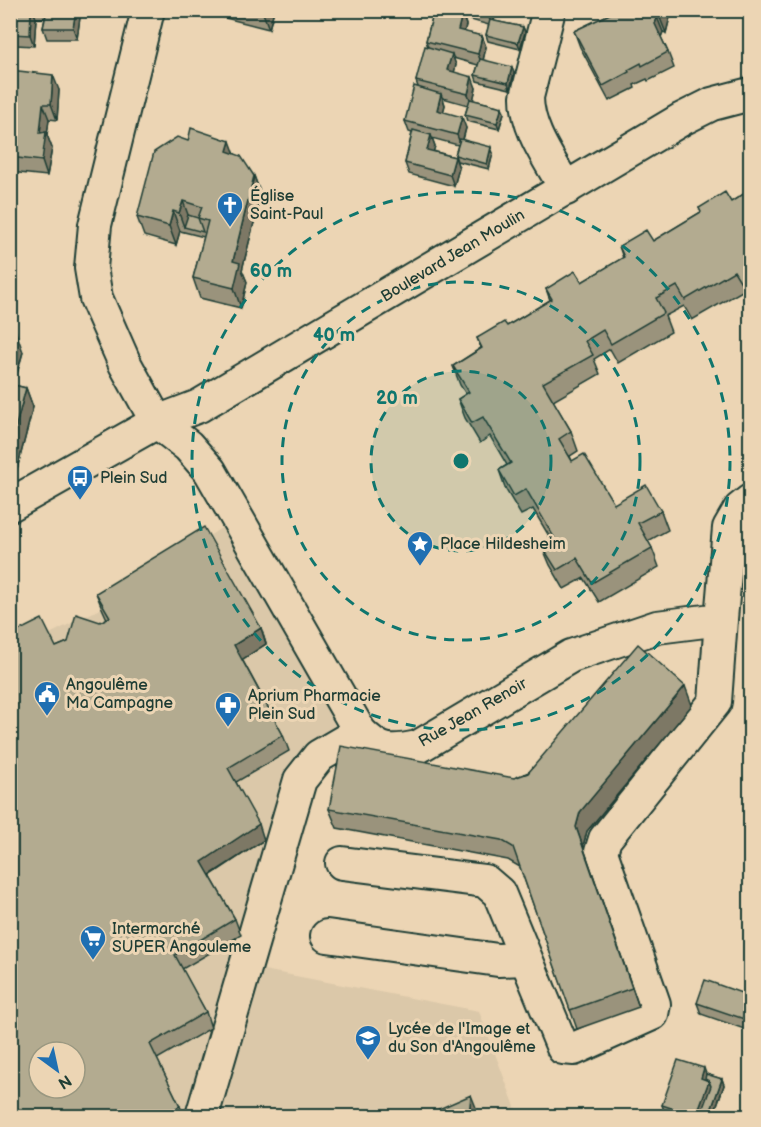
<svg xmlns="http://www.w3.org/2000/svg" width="761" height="1127" viewBox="0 0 761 1127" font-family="'Balsamiq Sans',sans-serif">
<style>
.built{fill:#dbc8a9;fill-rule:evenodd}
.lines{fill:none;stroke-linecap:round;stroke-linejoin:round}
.minor-casing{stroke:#1f3d34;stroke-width:36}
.minor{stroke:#ecd5b4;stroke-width:32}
.wall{fill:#9a937c;stroke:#1f3d34;stroke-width:1.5}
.shaded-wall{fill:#7d7865;stroke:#1f3d34;stroke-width:1.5}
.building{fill:#b3ab90;stroke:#1f3d34;stroke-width:1.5;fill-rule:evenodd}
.ring{fill:none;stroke:#0f766e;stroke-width:3;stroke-dasharray:10 8}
.labels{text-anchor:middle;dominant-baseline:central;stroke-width:6;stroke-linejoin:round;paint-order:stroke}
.poi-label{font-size:16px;fill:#1f3d34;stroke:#ecd5b4;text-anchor:start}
.street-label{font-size:16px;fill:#1f3d34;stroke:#ecd5b4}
.centre{fill:#0f766e;stroke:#ecd5b4;stroke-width:3}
.ring-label{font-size:18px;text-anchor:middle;font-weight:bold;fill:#0f766e;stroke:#ecd5b4;stroke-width:6;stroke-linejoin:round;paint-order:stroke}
</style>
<rect width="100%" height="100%" fill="#ecd5b4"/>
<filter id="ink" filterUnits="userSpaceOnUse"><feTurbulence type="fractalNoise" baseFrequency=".0167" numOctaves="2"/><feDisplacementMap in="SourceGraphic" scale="12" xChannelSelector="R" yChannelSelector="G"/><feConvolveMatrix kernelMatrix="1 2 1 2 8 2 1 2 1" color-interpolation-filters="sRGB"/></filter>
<g filter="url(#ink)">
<!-- built -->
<path class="built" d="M230,522L349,753L318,784L264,970L479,1011L517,1112L525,1116H11V653L102,608ZM39,1052H75V1088H39Z"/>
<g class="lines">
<!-- minor casing -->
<g class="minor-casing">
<g id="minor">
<path d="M148,10L95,225L91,268L96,298L125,364L157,422L188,446L210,471L360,732C381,753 390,753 418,747L571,656L657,627L721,619L729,528L740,509L750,501"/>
<path d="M549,10L527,97C527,130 550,160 566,189"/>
<path d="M10,505L157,422L199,406L682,119L712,104L750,94"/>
<path d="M342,863L485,881L499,893L563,1048L574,1049L652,1014L654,1004L601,852L605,839L715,702L721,619"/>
<path d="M327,936L498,960L525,959"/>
<path d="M202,1116L300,780L319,756L360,732"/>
</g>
</g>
<!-- minor -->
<use href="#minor" class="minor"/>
</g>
<!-- wall -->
<g class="wall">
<path d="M10,10H81L77,39H47L43,28L45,18H36L34,46L16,45L13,34H10Z"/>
<path d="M201,10H274L269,29L202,12Z"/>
<path d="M434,10H497L494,21L523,27L525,32L520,49L488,41L486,35L489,25L464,18L466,25L464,32L482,36L486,47L483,60L514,73L510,89L477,81L475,75L478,65L453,58L456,65L454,72L476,88L473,100L502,107L504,113L499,129L467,121L465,115L468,105L443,98L445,105L443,112L466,128L463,140L493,153L489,169L457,161L455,155L458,145L432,138L435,146L433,151L455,157L459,168L454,186L409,174L405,163L412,133L409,132L405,121L418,87L416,81L428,47L426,41Z"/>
<path d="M614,10H681L680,15L671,13L666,33L663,32L661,37L668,52L674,68L648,81L647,79L634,85L635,88L609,101L580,47L574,31L614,12Z"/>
<path d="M10,70L59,90L57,120L49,119L47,135L52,148L47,176L10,172Z"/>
<path d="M235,154L254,176L261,195L242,270L247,282L241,308L200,298L193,278L204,237L180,231L176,245L144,236L137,217Z"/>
<path d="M750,190V306L742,291L692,320L684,306L665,316L671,332L618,363L610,349L594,359L600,374L553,401L571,431L578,451L570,456L572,461L614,504L661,511L668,530L648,541L652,548L659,567L599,602L584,578L564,589L550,565L542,546L552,541L533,509L521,515L506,490L499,470L507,465L490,436L480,443L465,418L458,399L466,394L460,385L453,366L481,348L477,338L507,326L550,300L546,289L582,282L623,258L619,246L653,241L701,212L699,208L731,202Z"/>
<path d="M10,331L23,352L14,385L26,388L33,407L17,469L10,468Z"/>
<path d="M96,593L261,628L266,644L242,659L283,735L289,751L236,782L264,840L210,876L235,919L241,935L182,969L206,1012L211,1028L157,1059L180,1106L184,1116H11L10,1115V714L12,713L10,709V635L56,647L68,642L100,622L107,619L102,608Z"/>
<path d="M692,705L587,831L583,846L639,1007L577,1029L520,867L508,860L337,828L329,809L514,778Z"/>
<path d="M750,996V1031L701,1014L697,1003Z"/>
<path d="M706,1074L722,1079L724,1085L713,1116H666L662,1105Z"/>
</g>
<!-- shaded-wall -->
<g class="shaded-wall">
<path d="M31,10H33L36,18L34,46L30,35Z"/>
<path d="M76,10H81L77,39L73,28Z"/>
<path d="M264,10H274L269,29L263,13Z"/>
<path d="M490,10H497L492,26L488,15Z"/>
<path d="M662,10H670L671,13L666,33L660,18Z"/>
<path d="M462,14L466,25L462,41L458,30Z"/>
<path d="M657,17L663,32L660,40L655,24Z"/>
<path d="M523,27L525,32L520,49L518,43Z"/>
<path d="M482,36L486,47L482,65L478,54Z"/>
<path d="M452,54L456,65L452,81L447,70Z"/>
<path d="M512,67L514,73L510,89L508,83Z"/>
<path d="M53,75L59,90L57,120L51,104Z"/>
<path d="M472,77L476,88L472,105L468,94Z"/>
<path d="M441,94L445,105L441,121L437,110Z"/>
<path d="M43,104L49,119L47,135L52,148L47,176L42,161L40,133Z"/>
<path d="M502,107L504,113L499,129L497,123Z"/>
<path d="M462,117L466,128L461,146L457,135Z"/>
<path d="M431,135L435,146L431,161L427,150Z"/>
<path d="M230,141L237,160L227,151Z"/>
<path d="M491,147L493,153L489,169L487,164Z"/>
<path d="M455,157L459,168L454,186L450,175Z"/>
<path d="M254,176L261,195L242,270L247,282L241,308L234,288L233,261Z"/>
<path d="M183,201L190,220L184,227L179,213Z"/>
<path d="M173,211L180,231L176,245L169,226Z"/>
<path d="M16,332L23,352L10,397V352Z"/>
<path d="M26,388L33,407L17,469L10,451V448Z"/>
<path d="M261,628L266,644L240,661L234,645Z"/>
<path d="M685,686L692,705L587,831L583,846L639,1007L576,827L580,812Z"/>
<path d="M259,824L264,840L207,877L202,862Z"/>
<path d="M704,1068L708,1079L707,1085L701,1078Z"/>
<path d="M722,1079L724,1085L713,1116H709Z"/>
<path d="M709,1081L713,1092L704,1116H696Z"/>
<path d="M471,1095L477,1110L476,1116H469Z"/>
</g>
<!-- building -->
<g class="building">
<path d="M10,10H31L30,35L12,34L14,24L10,23Z"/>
<path d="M47,10H76L73,28H43Z"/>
<path d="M252,10H264L263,13Z"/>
<path d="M434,10H451L462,14L458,30L482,36L478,54L426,41Z"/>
<path d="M473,10H490L488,15Z"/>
<path d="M614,10H662L660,18L657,17L655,24L668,52L642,66L641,63L628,70L629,72L603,86L574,31L614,12Z"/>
<path d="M490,20L523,27L518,43L486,35Z"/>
<path d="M425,46L452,54L447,70L472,77L468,94L416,81Z"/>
<path d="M480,59L512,67L508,83L475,75Z"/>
<path d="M10,70L53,75L51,104H43L40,133L46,132L42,161L10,157Z"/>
<path d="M414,86L441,94L437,110L462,117L457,135L405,121Z"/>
<path d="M470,99L502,107L497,123L465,115Z"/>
<path d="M191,128L230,141L227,151L241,156L254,176L233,261L240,263L234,288L193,278L208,221L198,218L202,207L183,201L179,213L173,211L169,226L137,217L154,152L177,137L188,141Z"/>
<path d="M413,130L431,135L427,150L455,157L450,175L405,163Z"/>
<path d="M460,139L491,147L487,164L455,155Z"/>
<path d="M750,190V293L748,294L734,271L685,300L677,286L656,298L664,313L611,344L603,330L585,341L593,355L543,383L571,431L559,439L572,461L584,454L614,504L646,485L661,511L638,523L652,548L592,583L577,558L557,570L542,546L555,539L526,489L514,496L499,470L511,463L483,417L472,423L458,399L469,392L453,366L482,348L477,338L504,322L507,326L552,299L546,289L575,271L582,282L624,257L619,246L646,230L653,241L701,212L699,208L725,192L731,202Z"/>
<path d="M188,215L198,218L203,232L184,227Z"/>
<path d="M10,331L16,332L10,352Z"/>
<path d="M10,384L26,388L10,448Z"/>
<path d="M204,527L261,628L234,645L283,735L228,768L259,824L202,862L235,919L175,955L206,1012L150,1044L180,1106L162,1116H15L10,1109V714L13,712L10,706V635L42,619L56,647L68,642L76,614L100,622L110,617L96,593ZM39,1052H75V1088H39Z"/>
<path d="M638,644L685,686L580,812L576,827L632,988L570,1010L513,847L501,840L329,809L341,746L514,778L528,773Z"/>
<path d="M705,980L750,996V1021L697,1003Z"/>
<path d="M678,1060L704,1068L701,1078L709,1081L696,1116L662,1105Z"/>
<path d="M706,1074L722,1079L709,1116H700L711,1086L709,1081L705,1079Z"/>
<path d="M471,1095L469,1116H423Z"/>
</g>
</g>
<!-- distance rings -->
<circle cx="461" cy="461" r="90" fill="#0f766e" fill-opacity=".12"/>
<g class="ring">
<circle cx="461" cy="461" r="90"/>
<circle cx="461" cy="461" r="179"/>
<circle cx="461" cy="461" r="269"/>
</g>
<!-- icons -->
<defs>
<g id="church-pin" transform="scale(1.35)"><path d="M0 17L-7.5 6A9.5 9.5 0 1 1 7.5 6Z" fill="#1f6fb2" stroke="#ecd5b4"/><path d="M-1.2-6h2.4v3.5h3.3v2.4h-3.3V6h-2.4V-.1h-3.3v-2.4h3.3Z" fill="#fff"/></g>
<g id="bus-pin" transform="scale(1.35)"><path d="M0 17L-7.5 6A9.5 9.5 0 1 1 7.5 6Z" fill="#1f6fb2" stroke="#ecd5b4"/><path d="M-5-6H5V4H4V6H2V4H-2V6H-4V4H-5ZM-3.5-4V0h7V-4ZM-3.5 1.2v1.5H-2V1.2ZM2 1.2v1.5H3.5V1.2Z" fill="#fff"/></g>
<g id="sight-pin" transform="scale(1.35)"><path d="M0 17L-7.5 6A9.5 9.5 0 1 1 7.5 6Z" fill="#1f6fb2" stroke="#ecd5b4"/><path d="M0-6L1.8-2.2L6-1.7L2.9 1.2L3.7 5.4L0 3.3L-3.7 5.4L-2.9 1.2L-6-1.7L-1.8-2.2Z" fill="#fff"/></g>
<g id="civic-pin" transform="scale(1.35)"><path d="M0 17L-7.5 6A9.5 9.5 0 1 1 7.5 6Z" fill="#1f6fb2" stroke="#ecd5b4"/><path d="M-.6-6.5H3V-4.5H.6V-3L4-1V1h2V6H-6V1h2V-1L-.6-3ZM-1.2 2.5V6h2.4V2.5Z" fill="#fff"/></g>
<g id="pharmacy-pin" transform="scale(1.35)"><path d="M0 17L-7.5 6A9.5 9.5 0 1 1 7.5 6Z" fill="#1f6fb2" stroke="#ecd5b4"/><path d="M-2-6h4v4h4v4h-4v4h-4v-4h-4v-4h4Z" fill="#fff"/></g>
<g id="supermarket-pin" transform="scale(1.35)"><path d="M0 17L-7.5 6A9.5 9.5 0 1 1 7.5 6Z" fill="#1f6fb2" stroke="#ecd5b4"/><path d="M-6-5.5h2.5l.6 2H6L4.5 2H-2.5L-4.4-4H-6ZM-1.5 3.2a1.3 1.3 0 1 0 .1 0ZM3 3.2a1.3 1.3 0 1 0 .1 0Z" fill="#fff"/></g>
<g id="school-pin" transform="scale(1.35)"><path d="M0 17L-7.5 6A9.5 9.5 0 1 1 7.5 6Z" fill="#1f6fb2" stroke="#ecd5b4"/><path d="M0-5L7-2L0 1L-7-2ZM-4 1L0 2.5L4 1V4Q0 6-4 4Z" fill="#fff"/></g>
</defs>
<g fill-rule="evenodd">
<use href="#church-pin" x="230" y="205"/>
<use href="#bus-pin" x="80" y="478"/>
<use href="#sight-pin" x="420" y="544"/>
<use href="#civic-pin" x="47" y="694"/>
<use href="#pharmacy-pin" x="228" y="705"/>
<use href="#supermarket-pin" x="93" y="938"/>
<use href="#school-pin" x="368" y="1038"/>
</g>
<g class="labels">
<!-- poi labels -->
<g class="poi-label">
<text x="250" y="196">Église<tspan x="250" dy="18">Saint-Paul</tspan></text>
<text x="100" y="478">Plein Sud</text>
<text x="440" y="544">Place Hildesheim</text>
<text x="66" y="685">Angoulême<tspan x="66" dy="18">Ma Campagne</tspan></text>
<text x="248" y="696">Aprium Pharmacie<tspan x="248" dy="18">Plein Sud</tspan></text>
<text x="112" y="929">Intermarché<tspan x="112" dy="18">SUPER Angouleme</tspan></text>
<text x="388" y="1029">Lycée de l'Image et<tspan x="388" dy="18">du Son d'Angoulême</tspan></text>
</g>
<!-- street labels -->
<g class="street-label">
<text transform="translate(453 256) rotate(-31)">Boulevard Jean Moulin</text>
<text transform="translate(473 713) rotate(-30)">Rue Jean Renoir</text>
</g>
</g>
<circle cx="461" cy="461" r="9" class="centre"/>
<g class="ring-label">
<text x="271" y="277">60 m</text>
<text x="334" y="341">40 m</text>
<text x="397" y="404">20 m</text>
</g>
<!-- margin -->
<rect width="761" height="1127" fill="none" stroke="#ecd5b4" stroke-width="36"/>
<rect x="18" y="18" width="725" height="1091" fill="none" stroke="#1f3d34" stroke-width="2" filter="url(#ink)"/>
<!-- north arrow -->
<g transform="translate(57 1070) rotate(147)"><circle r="28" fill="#ecd5b4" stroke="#9a9881" stroke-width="1.5"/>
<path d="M0-4.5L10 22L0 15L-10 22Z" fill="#1f6fb2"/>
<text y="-9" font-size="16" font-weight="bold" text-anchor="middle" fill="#1f3d34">N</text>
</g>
</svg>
